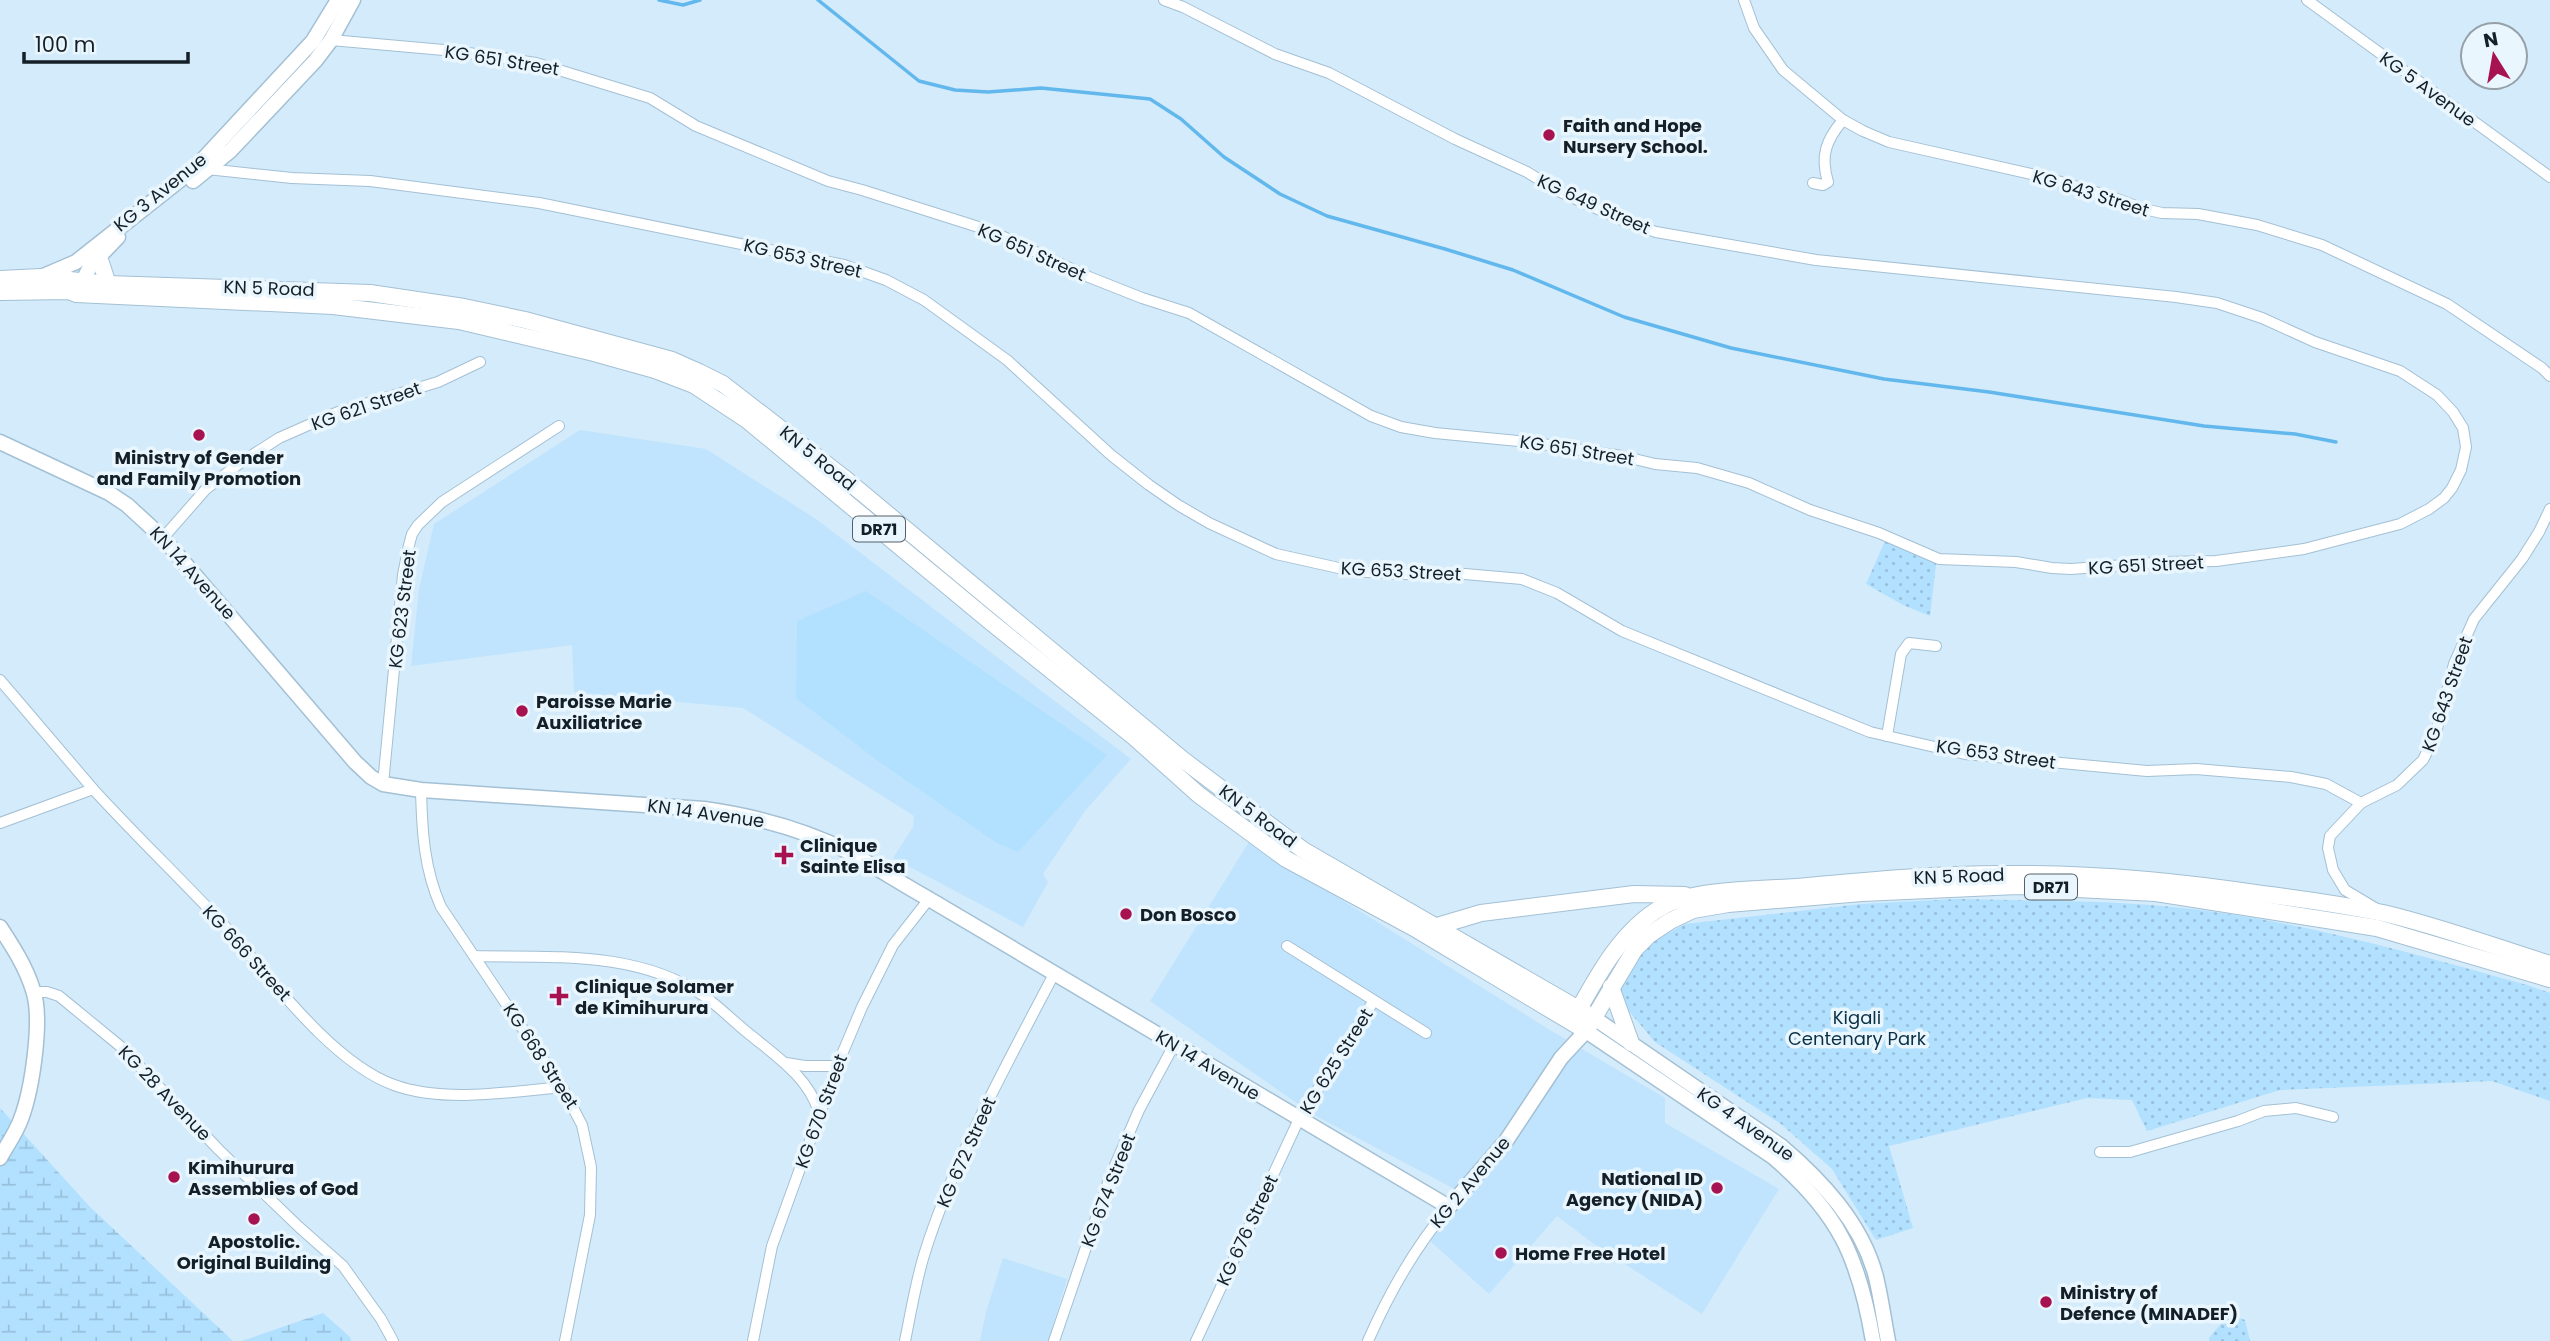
<svg xmlns="http://www.w3.org/2000/svg" width="2550" height="1341" viewBox="0 0 2550 1341" font-family="Poppins,sans-serif">
<style>
.built{fill:#c0e4fd}
.grass{fill:url(#grass-dots)}
.wetland{fill:url(#wetland-marsh)}
.pitch{fill:#b2e0ff}
.lines{fill:none;stroke-linecap:round;stroke-linejoin:round}
.stream{stroke:#62b8ed;stroke-width:3.5}
.street-casing{stroke:#a4c0d4;stroke-width:12}
.secondary-casing{stroke:#a4c0d4;stroke-width:17}
.primary-casing{stroke:#a4c0d4;stroke-width:18}
.street{stroke:#fff;stroke-width:10}
.secondary{stroke:#fff;stroke-width:14}
.primary{stroke:#fff;stroke-width:16}
.poi-dot{fill:#a61350;stroke:#eaf6fe;stroke-width:2.5}
.labels{text-anchor:middle;dominant-baseline:central;stroke-width:7;stroke-linejoin:round;paint-order:stroke}
.shield{fill:#eaf6fe;stroke:#556068;stroke-width:2}
.shield-label{font-size:16px;font-weight:bold;fill:#151f27}
.street-label{font-size:18px;fill:#151f27;stroke:#eaf6fe}
.poi-label{font-size:18px;font-weight:bold;fill:#151f27;stroke:#eaf6fe;text-anchor:start}
.park-label{font-size:18px;fill:#093045;stroke:#eaf6fe}
</style>
<defs>
<pattern id="grass-dots" width="8" height="8" patternUnits="userSpaceOnUse" patternTransform="scale(1.75)"><rect width="8" height="8" fill="#b2e0ff"/><path d="M2 2h.1M6 6h.1" fill="none" stroke="#98c0db" stroke-width="1.8" stroke-linecap="round"/></pattern>
<pattern id="wetland-marsh" width="20" height="14" patternUnits="userSpaceOnUse" patternTransform="scale(1.75)"><rect width="20" height="14" fill="#b2e0ff"/><path d="M1 5h8M5 5V1M11 12h8M15 12V8" fill="none" stroke="#98c0db"/></pattern>
</defs>
<rect width="100%" height="100%" fill="#d3ebfb"/>
<!-- built -->
<g class="built">
<path d="M580,430L706,449L816,519L1131,759L1085,811L1043,874L1048,882L1023,927L893,858L913,827L914,816L743,708L574,692L572,645L411,666L419,589L434,524Z"/>
<path d="M1249,842L1550,1030L1665,1098V1123L1779,1189L1702,1314L1594,1244L1557,1216L1489,1294L1430,1241L1466,1195L1314,1115L1150,1001Z"/>
<path d="M1003,1258L1067,1279L1048,1341H980L986,1312Z"/>
</g>
<!-- grass -->
<g class="grass">
<path d="M1885,541L1937,556L1930,616L1903,605L1866,584Z"/>
<path d="M1956,899C2045,901 2134,900 2222,913C2325,928 2426,957 2527,985L2550,993V1101L2492,1081L2280,1090L2147,1131L2132,1100L2087,1098L1889,1146L1913,1228L1876,1240L1832,1169L1781,1124L1655,1042L1628,1010L1619,987L1632,965L1649,943L1685,924L1861,904Z"/>
<path d="M2234,1316L2245,1320L2250,1341H2210L2209,1338L2225,1319Z"/>
</g>
<!-- wetland -->
<g class="wetland">
<path d="M0,1108L90,1207L233,1341H0Z"/>
<path d="M323,1313L350,1337L351,1341H242Z"/>
</g>
<!-- pitch -->
<path class="pitch" d="M866,591L1107,755L1018,852L997,843L878,761L796,698L797,621Z"/>
<g class="lines">
<!-- stream -->
<g class="stream">
<path d="M659,0L683,5L700,0"/>
<path d="M818,0L919,81L955,90L988,92L1041,88L1150,99L1181,119L1224,157L1280,194L1327,216L1445,249L1513,270L1624,317L1731,348L1884,379L1989,392L2204,426L2295,434L2336,442"/>
</g>
<!-- street casing -->
<g class="street-casing">
<g id="street">
<path d="M1744,0L1754,28L1783,70L1843,120L1863,131L1889,142L2040,176L2112,197L2144,209L2162,213L2198,214L2257,225L2322,245L2447,304L2542,368L2550,376"/>
<path d="M2307,0L2550,177"/>
<path d="M331,40L455,51L536,63L650,98L696,126L828,181L862,190L991,231L1089,277L1142,298L1189,313L1371,416L1401,427L1435,433L1529,442L1622,456L1655,464L1697,468L1749,483L1810,510L1879,533L1939,559L2016,562L2052,568L2071,569L2166,562L2216,561L2304,549L2400,524L2429,509L2444,498L2452,488L2461,470L2466,447L2463,428L2453,412L2437,395L2400,371L2315,342L2262,318L2217,303L2176,297L1816,260L1656,232L1624,221L1556,190L1527,172L1455,139L1329,73L1275,54L1183,7L1164,0"/>
<path d="M207,169L292,178L370,181L539,203L844,265L886,280L924,300L1007,360L1111,455L1149,485L1178,505L1209,523L1276,554L1352,571L1400,574H1465L1522,579L1557,593L1622,631L1870,732L1965,754L2147,771L2196,769L2291,777L2326,784L2361,803"/>
<path d="M1813,183L1823,185L1828,182C1820,156 1826,140 1843,120"/>
<path d="M163,538L206,489L240,463L279,438L338,412L438,382L480,362"/>
<path d="M0,680C31,716 62,753 93,789C135,835 180,878 222,923C267,973 330,1062 394,1085C443,1103 511,1092 562,1087"/>
<path d="M1887,736L1901,654L1909,643L1936,646"/>
<path d="M383,784L403,575L409,545L412,534L418,525L442,502L559,426"/>
<path d="M421,790C422,831 424,869 441,907L562,1087L582,1125L591,1167L590,1215L565,1341"/>
<path d="M0,823L93,789"/>
<path d="M2375,908L2345,890L2333,870L2328,848L2330,836L2361,803L2397,785L2423,760L2435,736L2454,664L2474,619L2522,559L2539,532L2550,509"/>
<path d="M1287,946L1426,1033"/>
<path d="M475,956C553,958 637,950 704,996C721,1008 736,1024 753,1037C780,1059 808,1078 819,1112"/>
<path d="M34,992H47L59,996L120,1046L219,1150L299,1227L343,1266L381,1319L393,1341"/>
<path d="M786,1063L805,1066H837"/>
<path d="M2100,1152H2130L2238,1121L2264,1111L2296,1108L2333,1117"/>
<path d="M753,1341L772,1246L837,1066L862,1007L893,945L929,899"/>
<path d="M905,1341C911,1312 916,1280 925,1252C956,1155 1007,1064 1054,974"/>
<path d="M1054,1341L1110,1177L1139,1110L1174,1045"/>
<path d="M1196,1341L1299,1119L1373,1002"/>
<path d="M1368,1341C1389,1293 1415,1247 1449,1207"/>
</g>
</g>
<!-- secondary casing -->
<g class="secondary-casing">
<g id="secondary">
<path d="M193,181L230,151L315,61L331,40L353,0"/>
<path d="M41,277L76,262L195,168L313,41L338,0"/>
<path d="M78,290L91,265L118,237"/>
<path d="M0,442L109,493L127,505L163,538L355,762L371,777L383,784L421,790L704,809C754,816 803,829 849,852C876,867 902,884 929,899L1449,1207L1506,1141L1561,1058L1586,1031L1773,1157C1839,1213 1859,1258 1873,1341"/>
<path d="M0,927C13,947 26,967 33,990C43,1019 32,1090 21,1119C16,1133 7,1145 0,1158"/>
<path d="M1594,1018L1781,1146C1821,1180 1862,1223 1876,1277C1881,1298 1884,1320 1888,1341"/>
</g>
</g>
<!-- primary casing -->
<g class="primary-casing">
<g id="primary">
<path d="M99,257L108,284"/>
<path d="M0,279L41,277L108,284L370,293L464,307L525,320L672,360L699,372L723,384L843,477L1182,759L1303,850L1594,1018"/>
<path d="M0,292L69,291L76,294L333,306L459,321L594,353L655,370L694,385L747,420L992,623L1134,737L1199,795L1286,859L1414,928L1586,1031L1635,949L1649,935L1670,921L1693,910L1728,904L1862,893L2017,886L2156,893L2377,928L2550,979"/>
<path d="M1434,927L1481,913L1634,894L1685,895"/>
<path d="M1611,987L1631,1043"/>
<path d="M1574,1018C1596,978 1621,930 1662,907C1697,887 1768,890 1808,886C1873,880 1938,874 2004,874C2090,873 2177,881 2262,894C2303,899 2343,905 2383,913C2439,926 2495,947 2550,964"/>
</g>
</g>
<!-- street -->
<use href="#street" class="street"/>
<!-- secondary -->
<use href="#secondary" class="secondary"/>
<!-- primary -->
<use href="#primary" class="primary"/>
</g>
<!-- markers -->
<g class="poi-dot">
<circle cx="1549" cy="135" r="7"/>
<circle cx="199" cy="435" r="7"/>
<circle cx="522" cy="711" r="7"/>
<path d="M780.5 844.5h7v7h7v7h-7v7h-7v-7h-7v-7h7z"/>
<circle cx="1126" cy="914" r="7"/>
<path d="M555.5 985.5h7v7h7v7h-7v7h-7v-7h-7v-7h7z"/>
<circle cx="174" cy="1177" r="7"/>
<circle cx="1717" cy="1188" r="7"/>
<circle cx="254" cy="1219" r="7"/>
<circle cx="1501" cy="1253" r="7"/>
<circle cx="2046" cy="1302" r="7"/>
</g>
<g class="labels">
<!-- shield labels -->
<g class="shield">
<rect x="853" y="516.5" width="52" height="25" rx="5"/>
<rect x="2025" y="874.5" width="52" height="25" rx="5"/>
</g>
<g class="shield-label">
<text x="879" y="529">DR71</text>
<text x="2051" y="887">DR71</text>
</g>
<!-- street labels -->
<g class="street-label">
<text transform="translate(502 60) rotate(9)">KG 651 Street</text>
<text transform="translate(2428 89) rotate(36)">KG 5 Avenue</text>
<text transform="translate(160 192) rotate(-39)">KG 3 Avenue</text>
<text transform="translate(2091 193) rotate(17)">KG 643 Street</text>
<text transform="translate(1594 204) rotate(24)">KG 649 Street</text>
<text transform="translate(1032 252) rotate(24)">KG 651 Street</text>
<text transform="translate(803 258) rotate(13)">KG 653 Street</text>
<text transform="translate(269 288) rotate(2)">KN 5 Road</text>
<text transform="translate(366 406) rotate(-19)">KG 621 Street</text>
<text transform="translate(1577 450) rotate(9)">KG 651 Street</text>
<text transform="translate(818 458) rotate(39)">KN 5 Road</text>
<text transform="translate(2146 565) rotate(-3)">KG 651 Street</text>
<text transform="translate(1401 571) rotate(3)">KG 653 Street</text>
<text transform="translate(193 573) rotate(48)">KN 14 Avenue</text>
<text transform="translate(402 609) rotate(-83)">KG 623 Street</text>
<text transform="translate(2447 694) rotate(-71)">KG 643 Street</text>
<text transform="translate(1996 754) rotate(8)">KG 653 Street</text>
<text transform="translate(706 813) rotate(8)">KN 14 Avenue</text>
<text transform="translate(1258 816) rotate(37)">KN 5 Road</text>
<text transform="translate(1959 876) rotate(-2)">KN 5 Road</text>
<text transform="translate(247 953) rotate(48)">KG 666 Street</text>
<text transform="translate(541 1056) rotate(57)">KG 668 Street</text>
<text transform="translate(1336 1061) rotate(-58)">KG 625 Street</text>
<text transform="translate(1208 1065) rotate(31)">KN 14 Avenue</text>
<text transform="translate(165 1093) rotate(46)">KG 28 Avenue</text>
<text transform="translate(821 1111) rotate(-70)">KG 670 Street</text>
<text transform="translate(1746 1124) rotate(35)">KG 4 Avenue</text>
<text transform="translate(966 1152) rotate(-66)">KG 672 Street</text>
<text transform="translate(1470 1182) rotate(-50)">KG 2 Avenue</text>
<text transform="translate(1108 1190) rotate(-69)">KG 674 Street</text>
<text transform="translate(1247 1230) rotate(-65)">KG 676 Street</text>
</g>
<!-- poi labels -->
<g class="poi-label">
<text x="1563" y="125">Faith and Hope<tspan x="1563" dy="21">Nursery School.</tspan></text>
<text x="199" y="457" text-anchor="middle">Ministry of Gender<tspan x="199" dy="21">and Family Promotion</tspan></text>
<text x="536" y="701">Paroisse Marie<tspan x="536" dy="21">Auxiliatrice</tspan></text>
<text x="800" y="845">Clinique<tspan x="800" dy="21">Sainte Elisa</tspan></text>
<text x="1140" y="914">Don Bosco</text>
<text x="575" y="986">Clinique Solamer<tspan x="575" dy="21">de Kimihurura</tspan></text>
<text x="188" y="1167">Kimihurura<tspan x="188" dy="21">Assemblies of God</tspan></text>
<text x="1703" y="1178" text-anchor="end">National ID<tspan x="1703" dy="21">Agency (NIDA)</tspan></text>
<text x="254" y="1241" text-anchor="middle">Apostolic.<tspan x="254" dy="21">Original Building</tspan></text>
<text x="1515" y="1253">Home Free Hotel</text>
<text x="2060" y="1292">Ministry of<tspan x="2060" dy="21">Defence (MINADEF)</tspan></text>
</g>
<!-- park labels -->
<g class="park-label">
<text x="1857" y="1017">Kigali<tspan x="1857" dy="21">Centenary Park</tspan></text>
</g>
</g>
<!-- north arrow -->
<g transform="translate(2494 56) rotate(349)"><circle r="33" fill="#eaf6fe" stroke="#95a0a8" stroke-width="2"/>
<path d="M0-5L12 26L0 18L-12 26Z" fill="#a61350"/>
<text y="-10" font-size="19" font-weight="bold" text-anchor="middle" fill="#151f27">N</text>
</g>
<!-- scale -->
<path d="M24 52v10h164v-10" fill="none" stroke="#151f27" stroke-width="3.5"/>
<text x="35" y="52" font-size="21" fill="#151f27" stroke="#eaf6fe" stroke-width="5" paint-order="stroke">100 m</text>
</svg>
